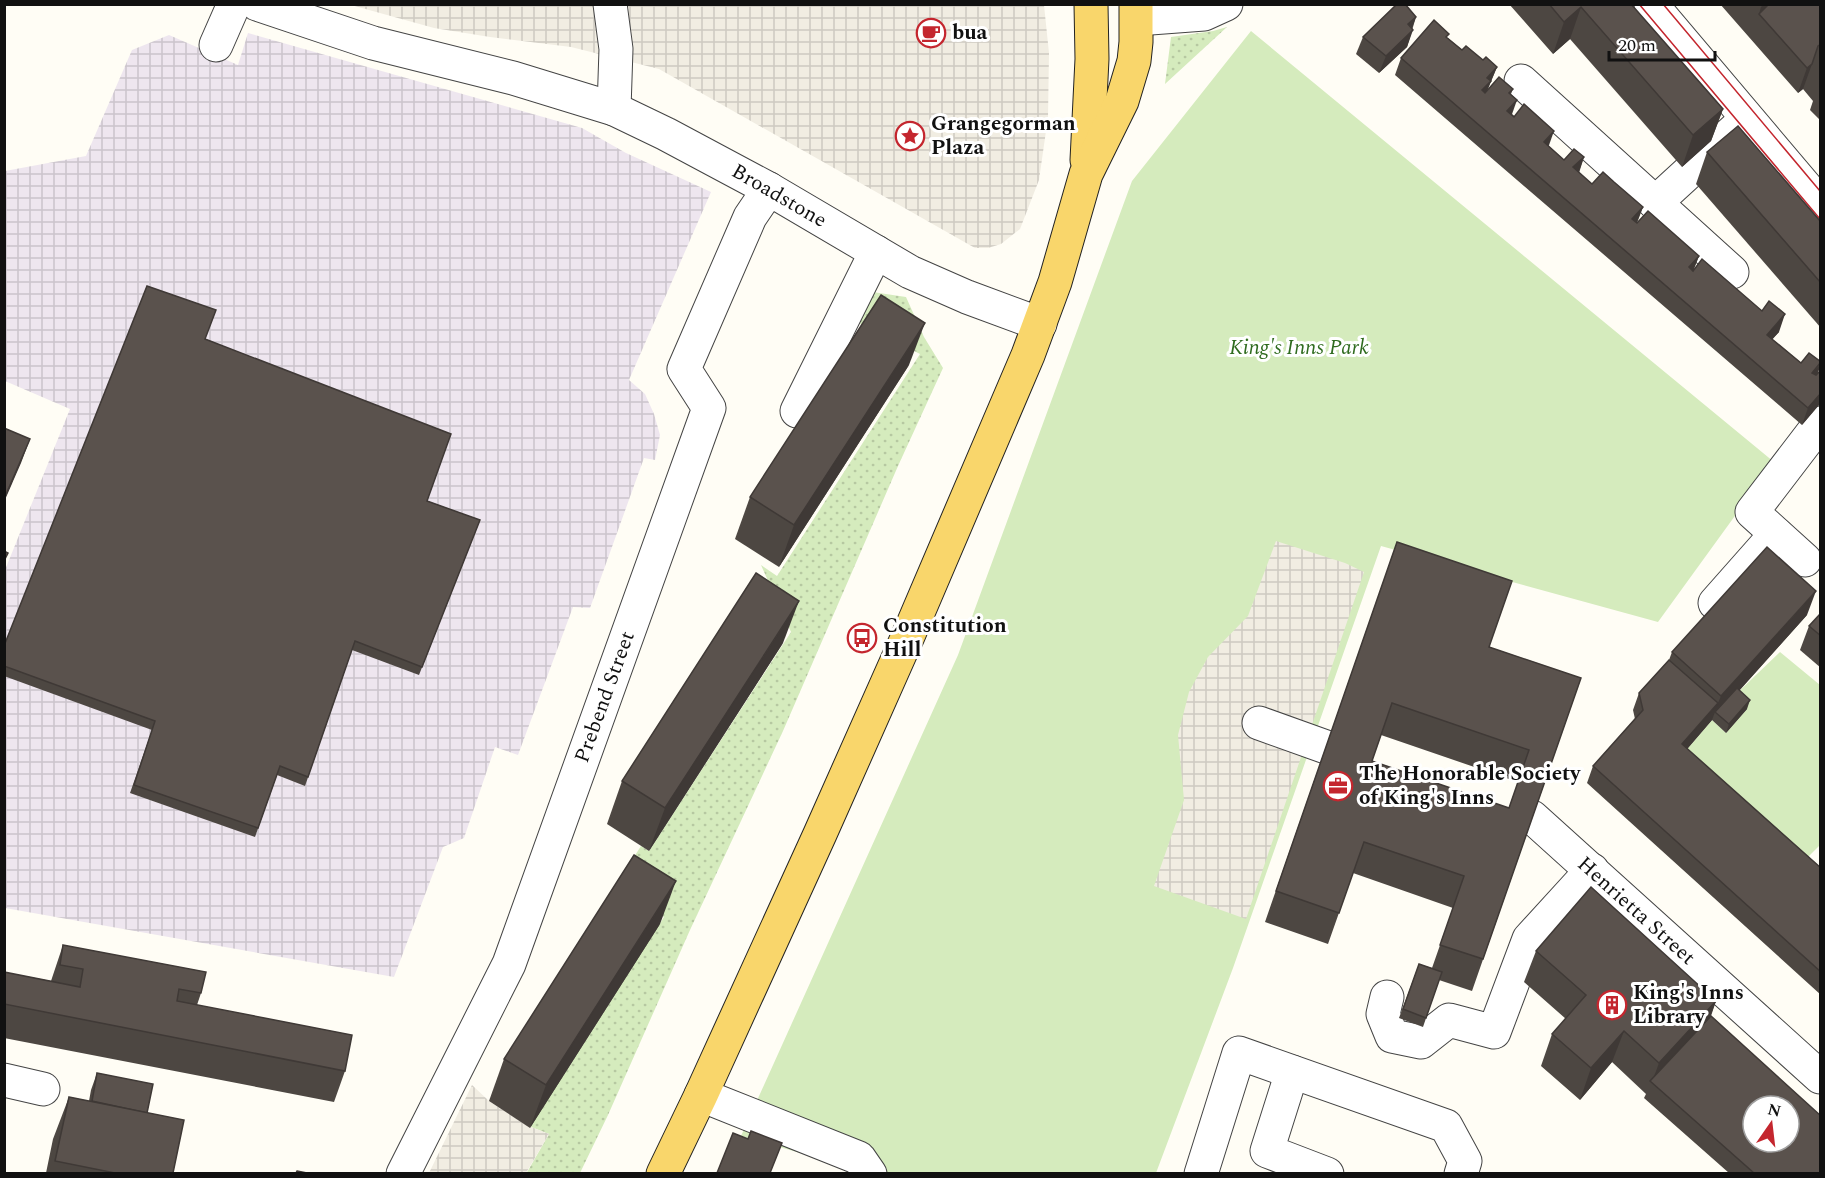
<svg xmlns="http://www.w3.org/2000/svg" width="1825" height="1178" viewBox="0 0 1825 1178" font-family="Spectral,serif">
<style>
.industrial{fill:url(#industrial-grid)}
.grass{fill:url(#grass-dots)}
.park{fill:#d5ebbd}
.plaza{fill:url(#plaza-grid)}
.lines{fill:none;stroke-linecap:round;stroke-linejoin:round}
.minor-casing{stroke:#444;stroke-width:35}
.major-casing{stroke:#222;stroke-width:35}
.minor{stroke:#fff;stroke-width:33}
.major{stroke:#f9d66b;stroke-width:33}
.tram{stroke:#c4262e;stroke-width:1.5}
.wall{fill:#4d4742;fill-rule:evenodd}
.shaded-wall{fill:#3f3936}
.building{fill:#5a524d;stroke:#3f3936;stroke-width:1.5;fill-rule:evenodd}
.labels{text-anchor:middle;dominant-baseline:central;stroke-width:6;stroke-linejoin:round;paint-order:stroke}
.poi-label{font-size:21px;font-weight:bold;fill:#111;stroke:#fff;text-anchor:start}
.street-label{font-size:21px;fill:#111;stroke:#fff}
.park-label{font-size:21px;font-style:italic;fill:#2f6b1f;stroke:#fff}
</style>
<defs>
<pattern id="industrial-grid" width="8" height="8" patternUnits="userSpaceOnUse" patternTransform="scale(1.5)"><rect width="8" height="8" fill="#eee6ef"/><path d="M0 4h8M4 0v8" fill="none" stroke="#cbc4cc"/></pattern>
<pattern id="grass-dots" width="8" height="8" patternUnits="userSpaceOnUse" patternTransform="scale(1.5)"><rect width="8" height="8" fill="#d5ebbd"/><path d="M2 2h.1M6 6h.1" fill="none" stroke="#b6c8a1" stroke-width="1.8" stroke-linecap="round"/></pattern>
<pattern id="plaza-grid" width="8" height="8" patternUnits="userSpaceOnUse" patternTransform="scale(1.5)"><rect width="8" height="8" fill="#f1ede2"/><path d="M0 4h8M4 0v8" fill="none" stroke="#cecac1"/></pattern>
</defs>
<rect width="100%" height="100%" fill="#fffdf5"/>
<!-- industrial -->
<path class="industrial" d="M248,33L582,128L626,153L711,192L629,380L645,394L654,414L660,435L655,460L644,458L590,608L573,607L518,755L495,747L464,838L443,847L394,977L5,908V570L70,409L5,381V171L86,156L132,50L169,35L238,65Z"/>
<!-- grass -->
<g class="grass">
<path d="M1227,27L1165,84L1171,37L1213,31Z"/>
<path d="M866,291L906,297L924,337L943,368L898,466L783,731L690,930L608,1115L580,1173L526,1174L549,1134L526,1125L563,1076L664,917L616,885L641,846L649,851L791,632L761,565L777,576L920,354L855,321Z"/>
</g>
<!-- park -->
<g class="park">
<path d="M1251,31L1774,462L1658,622L1381,546L1233,968L1156,1173H870L741,1136L958,655L1132,181Z"/>
<path d="M1780,652L1820,685V845L1797,868L1676,762L1712,720L1726,733L1747,709L1733,697Z"/>
</g>
<!-- plaza -->
<g class="plaza">
<path d="M351,5H1044L1049,53L1048,117L1039,180L1020,229L1001,244L988,248H975L659,69L571,47L490,37L434,28Z"/>
<path d="M1276,541L1345,563L1364,572L1246,919L1154,886L1184,800L1178,735L1189,692L1208,657L1248,616Z"/>
<path d="M472,1085L489,1101L526,1125L549,1134L526,1173H429Z"/>
</g>
<g class="lines">
<!-- minor casing -->
<g class="minor-casing">
<g id="minor">
<path d="M257,4L373,43L513,78L614,109"/>
<path d="M610,4L616,49L614,109L666,134L769,189L910,272L967,297L1040,324"/>
<path d="M1651,4L1820,204"/>
<path d="M1137,19L1204,14L1226,4"/>
<path d="M216,45L234,4"/>
<path d="M1521,81L1732,272"/>
<path d="M1655,203L1739,126"/>
<path d="M797,411L876,252"/>
<path d="M1805,560L1752,512L1820,423"/>
<path d="M1715,603L1776,534"/>
<path d="M1259,723L1326,747"/>
<path d="M1532,817L1820,1077"/>
<path d="M1387,997L1383,1014L1392,1036L1421,1042L1449,1020L1494,1032L1529,939L1592,870"/>
<path d="M1292,1072L1267,1151L1327,1174"/>
<path d="M4,1080L43,1089"/>
<path d="M701,1095L859,1158L870,1174"/>
<path d="M403,1174L509,964L709,408L684,369L750,217L769,189"/>
<path d="M1201,1174L1239,1053L1446,1126L1465,1161L1461,1174"/>
</g>
</g>
<!-- major casing -->
<g class="major-casing">
<g id="major">
<path d="M1087,160L1092,59L1091,4"/>
<path d="M663,1174L701,1095L820,834L908,636L1028,355L1055,282L1086,174L1122,101L1134,61L1136,42V4"/>
</g>
</g>
<!-- minor -->
<use href="#minor" class="minor"/>
<!-- major -->
<use href="#major" class="major"/>
<!-- tram -->
<g class="tram">
<path d="M1639,4L1820,219"/>
<path d="M1663,4L1820,191"/>
</g>
</g>
<!-- wall -->
<g class="wall">
<path d="M1509,4H1631L1723,109L1711,141L1682,167L1570,39L1553,54Z"/>
<path d="M1720,4H1821V121L1810,110L1813,101L1803,89L1798,93Z"/>
<path d="M1416,17L1407,47L1379,73L1356,54L1363,37Z"/>
<path d="M1448,38L1462,50L1497,67L1487,91L1513,89L1511,94L1512,114L1564,160L1584,157L1579,173L1592,184L1643,207L1637,223L1699,256L1694,269L1779,332L1772,339L1801,363L1821,364L1817,375L1821,370V402L1802,425L1395,75L1401,58Z"/>
<path d="M1707,152L1821,222V328L1696,184Z"/>
<path d="M205,339L427,501L480,520L419,675L352,650L305,786L277,775L255,837L130,793L152,730L4,676V646Z"/>
<path d="M909,365L779,567L735,539L750,497Z"/>
<path d="M1397,542L1489,647L1581,678L1472,991L1439,980L1423,1027L1399,1018L1419,964L1432,968L1453,908L1353,873L1328,944L1265,922ZM1381,735L1518,782L1509,808L1372,761Z"/>
<path d="M1821,613V668L1800,650L1809,626Z"/>
<path d="M1807,615L1739,691L1747,709L1726,733L1712,720L1687,749L1821,868V995L1587,783L1593,766L1635,719L1633,710L1639,693L1669,660L1672,652Z"/>
<path d="M783,643L649,851L607,824L622,781Z"/>
<path d="M660,924L530,1128L489,1101L504,1059Z"/>
<path d="M63,945L201,993L197,1005L345,1071L334,1102L4,1038V972L51,981Z"/>
<path d="M1536,951L1716,1001L1711,1016L1821,1173H1729L1644,1098L1646,1094L1612,1062L1580,1100L1541,1066L1552,1034L1566,1019L1524,982Z"/>
<path d="M97,1073L147,1113L173,1173H46L53,1139L69,1097L89,1101L91,1090Z"/>
</g>
<!-- shaded-wall -->
<g class="shaded-wall">
<path d="M1764,4H1788L1759,14L1761,7Z"/>
<path d="M1581,7L1570,39L1553,54L1564,22Z"/>
<path d="M1416,17L1410,33L1413,30L1407,47L1379,73L1386,56L1408,24Z"/>
<path d="M1812,64L1803,89L1798,93L1807,68Z"/>
<path d="M1497,67L1484,98L1476,107L1487,78Z"/>
<path d="M1517,100L1511,117L1507,111Z"/>
<path d="M1723,109L1711,141L1682,167L1693,135Z"/>
<path d="M1554,131L1548,148L1544,142Z"/>
<path d="M1584,157L1578,174L1573,167Z"/>
<path d="M1643,207L1636,224L1632,219Z"/>
<path d="M1699,256L1692,273L1689,267Z"/>
<path d="M1785,314L1779,332L1761,352L1767,335Z"/>
<path d="M925,323L909,365L779,567L794,525Z"/>
<path d="M1821,364L1815,380L1812,373Z"/>
<path d="M1821,390L1820,404L1802,425L1808,408Z"/>
<path d="M30,439L21,463L4,502V499Z"/>
<path d="M1816,591L1807,615L1718,714L1715,712L1712,720L1676,762L1682,744L1718,703L1721,696Z"/>
<path d="M799,601L783,643L649,851L665,808Z"/>
<path d="M1750,700L1747,709L1726,733L1729,724Z"/>
<path d="M676,881L660,924L530,1128L546,1085Z"/>
<path d="M1716,1001L1704,1033L1652,1082L1659,1063Z"/>
<path d="M1624,1031L1612,1062L1580,1100L1591,1068Z"/>
</g>
<!-- building -->
<g class="building">
<path d="M1397,4H1405L1416,17L1408,24L1413,30L1386,56L1363,37Z"/>
<path d="M1549,4H1631L1723,109L1693,135L1581,7L1564,22Z"/>
<path d="M1769,4H1821V44L1818,46L1812,64L1807,68L1759,14Z"/>
<path d="M1434,20L1449,34L1446,37L1462,50L1466,46L1483,60L1486,57L1497,67L1487,78L1491,81L1482,90L1485,93L1499,77L1513,89L1509,93L1517,100L1507,111L1514,117L1524,104L1554,131L1544,142L1564,160L1574,149L1584,157L1573,167L1592,184L1603,172L1614,182L1643,207L1632,219L1637,223L1648,211L1699,256L1689,267L1693,271L1702,259L1762,311L1769,301L1785,314L1767,335L1801,363L1809,353L1821,362L1812,373L1816,375L1821,370V393L1808,408L1401,58Z"/>
<path d="M1738,126L1821,222V283L1707,152Z"/>
<path d="M147,286L216,310L205,339L451,434L427,501L480,520L422,667L355,641L308,777L280,766L258,828L134,785L155,721L4,666V646Z"/>
<path d="M881,295L925,323L794,525L750,497Z"/>
<path d="M4,428L30,439L4,499Z"/>
<path d="M1397,542L1512,581L1489,647L1581,678L1483,959L1440,945L1464,876L1364,842L1339,913L1276,891ZM1392,703L1529,750L1509,808L1372,761Z"/>
<path d="M1767,547L1816,591L1721,696L1672,652Z"/>
<path d="M4,551L8,553L4,561Z"/>
<path d="M756,573L799,601L665,808L622,781Z"/>
<path d="M1821,613V636L1809,626Z"/>
<path d="M1669,660L1718,703L1682,744L1821,868V972L1593,766L1643,710L1639,693Z"/>
<path d="M1737,688L1750,700L1729,724L1715,712Z"/>
<path d="M634,855L676,881L546,1085L504,1059Z"/>
<path d="M1591,887L1716,1001L1659,1063L1624,1031L1591,1068L1552,1034L1586,995L1536,951Z"/>
<path d="M63,945L206,972L201,993L179,989L177,1001L352,1035L345,1071L4,1004V972L80,987L83,969L60,965Z"/>
<path d="M1419,964L1442,972L1426,1018L1403,1009Z"/>
<path d="M1711,1016L1821,1116V1173H1754L1650,1081ZM1753,1106H1789V1142H1753Z"/>
<path d="M97,1073L153,1084L147,1113L92,1101Z"/>
<path d="M69,1097L184,1120L173,1173H115L55,1161Z"/>
<path d="M751,1131L782,1143L770,1173H717L733,1133L748,1139Z"/>
<path d="M297,1171L307,1173H296Z"/>
</g>
<!-- icons -->
<defs>
<g id="cafe-ring" transform="scale(1.5)"><circle r="9.5" fill="#fff" stroke="#c4262e" stroke-width="1.5"/><path d="M-5.5-4.5H6V0H3Q3 3.5 0 3.5H-2.5Q-5.5 3.5-5.5 0ZM3-3.2v2h1.7v-2ZM-6 4.5H4V6H-6Z" fill="#c4262e"/></g>
<g id="sight-ring" transform="scale(1.5)"><circle r="9.5" fill="#fff" stroke="#c4262e" stroke-width="1.5"/><path d="M0-6L1.8-2.2L6-1.7L2.9 1.2L3.7 5.4L0 3.3L-3.7 5.4L-2.9 1.2L-6-1.7L-1.8-2.2Z" fill="#c4262e"/></g>
<g id="bus-ring" transform="scale(1.5)"><circle r="9.5" fill="#fff" stroke="#c4262e" stroke-width="1.5"/><path d="M-5-6H5V4H4V6H2V4H-2V6H-4V4H-5ZM-3.5-4V0h7V-4ZM-3.5 1.2v1.5H-2V1.2ZM2 1.2v1.5H3.5V1.2Z" fill="#c4262e"/></g>
<g id="office-ring" transform="scale(1.5)"><circle r="9.5" fill="#fff" stroke="#c4262e" stroke-width="1.5"/><path d="M-6-3h4V-5.5h4V-3h4V5H-6ZM-1-4.5V-3h2v-1.5ZM-6 0V1H6V0Z" fill="#c4262e"/></g>
<g id="building-ring" transform="scale(1.5)"><circle r="9.5" fill="#fff" stroke="#c4262e" stroke-width="1.5"/><path d="M-4-6H4V6H1V3H-1V6H-4ZM-2.5-4.3h1.7v1.8h-1.7ZM.8-4.3h1.7v1.8H.8ZM-2.5-1h1.7V.8h-1.7ZM.8-1h1.7V.8H.8Z" fill="#c4262e"/></g>
</defs>
<g fill-rule="evenodd">
<use href="#cafe-ring" x="931" y="33"/>
<use href="#sight-ring" x="910" y="136"/>
<use href="#bus-ring" x="862" y="638"/>
<use href="#office-ring" x="1338" y="786"/>
<use href="#building-ring" x="1612" y="1005"/>
</g>
<g class="labels">
<!-- poi labels -->
<g class="poi-label">
<text x="952" y="33">bua</text>
<text x="931" y="124">Grangegorman<tspan x="931" dy="24">Plaza</tspan></text>
<text x="883" y="626">Constitution<tspan x="883" dy="24">Hill</tspan></text>
<text x="1359" y="774">The Honorable Society<tspan x="1359" dy="24">of King's Inns</tspan></text>
<text x="1633" y="993">King's Inns<tspan x="1633" dy="24">Library</tspan></text>
</g>
<!-- street labels -->
<g class="street-label">
<text transform="translate(779 196) rotate(30)">Broadstone</text>
<text transform="translate(605 697) rotate(-70)">Prebend Street</text>
<text transform="translate(1636 911) rotate(42)">Henrietta Street</text>
</g>
<!-- park labels -->
<g class="park-label">
<text x="1299" y="348">King's Inns Park</text>
</g>
</g>
<!-- border -->
<rect width="1825" height="1178" fill="none" stroke="#111111" stroke-width="12"/>
<!-- north arrow -->
<g transform="translate(1771 1124) rotate(14)"><circle r="28" fill="#ffffff" stroke="#a0a0a0" stroke-width="1.5"/>
<path d="M0-4.5L10 22L0 15L-10 22Z" fill="#c4262e"/>
<text y="-9" font-size="16" font-weight="bold" text-anchor="middle" fill="#111111">N</text>
</g>
<!-- scale -->
<path d="M1609 51v9h106v-9" fill="none" stroke="#111111" stroke-width="3"/>
<text x="1618" y="51" font-size="18" fill="#111111" stroke="#ffffff" stroke-width="4.5" paint-order="stroke">20 m</text>
</svg>
